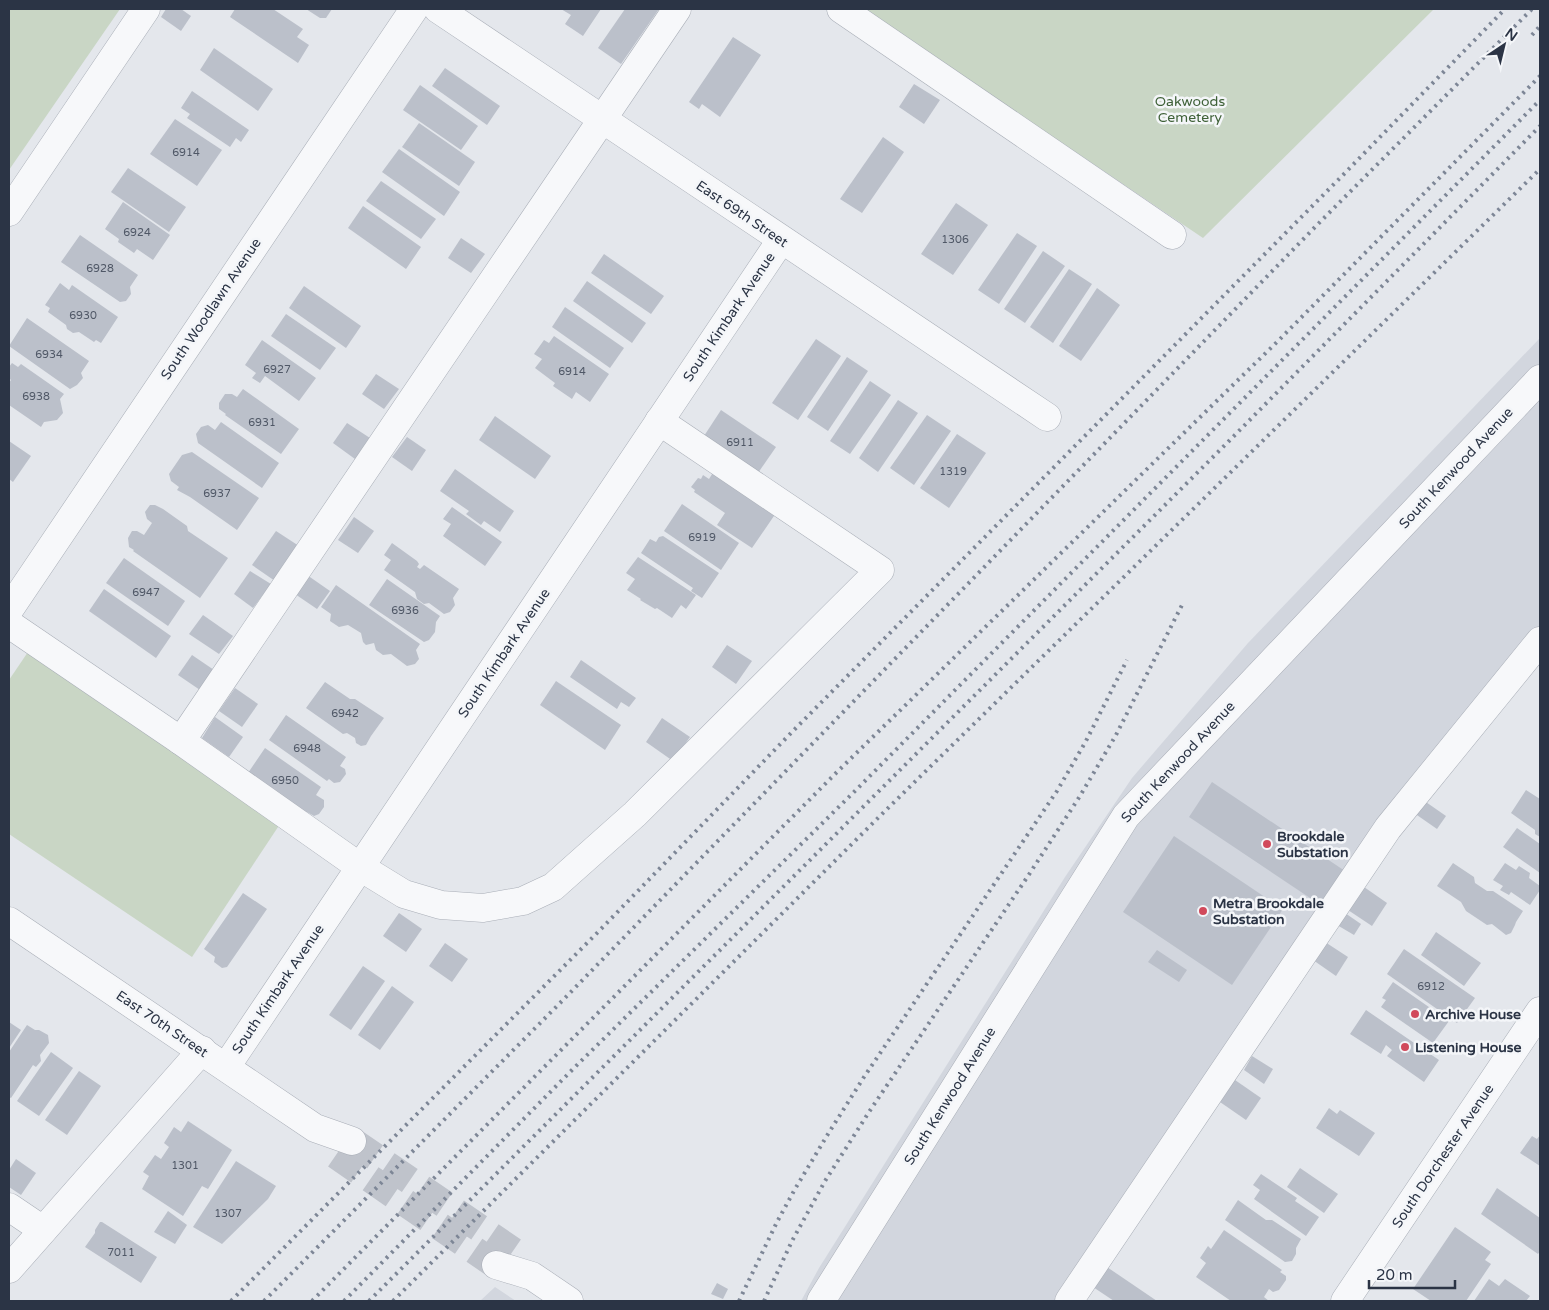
<svg xmlns="http://www.w3.org/2000/svg" width="1549" height="1310" viewBox="0 0 1549 1310" font-family="'Varela Round',sans-serif">
  <style>
    .built { fill: #d2d6de }
    .green { fill: #c9d6c5 }
    .building { fill: #bbc0ca }
    .lines { fill: none; stroke-linecap: round; stroke-linejoin: round }
    .minor-tunnel { stroke: #bfc3cb; stroke-width: 28; stroke-dasharray: 28 14; stroke-linecap: butt }
    .minor-casing { stroke: #a9aeb7; stroke-width: 29 }
    .minor { stroke: #f7f8fa; stroke-width: 28 }
    .rail { stroke: #7d8696; stroke-width: 4; stroke-dasharray: 2.5 5; stroke-linecap: butt }
    .poi-dot { fill: #d1495b; stroke: #f4f6f9; stroke-width: 2 }
    .labels { text-anchor: middle; dominant-baseline: central; stroke-width: 5; stroke-linejoin: round; paint-order: stroke }
    .number-label { font-size: 11px; fill: #4f5766 }
    .park-label { font-size: 14px; fill: #3f6138; stroke: #f4f6f9 }
    .street-label { font-size: 14px; fill: #2b3445; stroke: #f4f6f9 }
    .poi-label { font-size: 14px; font-weight: bold; fill: #2b3445; stroke: #f4f6f9; text-anchor: start }
  </style>
  <rect width="100%" height="100%" fill="#e4e7ec"/>
  <g class="built">
    <polygon points="1540,338 1540,632 1066,1301 801,1301 819,1268 1065,877 1132,778 1248,643"/>
    <polygon points="495,1287 516,1301 480,1301"/>
  </g>
  <g class="green">
    <polygon points="9,9 120,9 9,170"/>
    <polygon points="863,9 1434,9 1203,238"/>
    <polygon points="30,649 282,821 192,957 9,834 9,680"/>
  </g>
  <g class="building">
    <polygon points="166,9 181,9 191,16 181,31 161,17"/>
    <polygon points="235,9 273,9 303,29 297,37 309,45 298,63 230,17"/>
    <polygon points="306,9 332,9 326,18 320,18"/>
    <polygon points="561,9 601,9 583,36 565,24 571,15"/>
    <polygon points="625,9 659,9 621,64 598,48"/>
    <polygon points="733,37 761,55 720,117 702,104 699,109 689,102"/>
    <polygon points="214,48 273,89 258,111 200,70"/>
    <polygon points="445,68 500,106 487,125 432,86"/>
    <polygon points="914,84 940,100 924,124 899,107"/>
    <polygon points="420,85 478,126 461,150 403,110"/>
    <polygon points="192,91 249,130 241,142 236,138 230,147 187,118 190,114 181,108"/>
    <polygon points="175,119 222,150 197,186 150,154"/>
    <polygon points="419,123 475,162 459,186 402,147"/>
    <polygon points="883,137 904,152 862,213 840,199"/>
    <polygon points="399,149 460,192 444,216 382,172"/>
    <polygon points="128,168 186,207 169,232 111,192"/>
    <polygon points="381,181 436,219 421,239 366,201"/>
    <polygon points="123,202 170,235 153,260 137,249 134,253 118,242 119,239 105,229"/>
    <polygon points="956,203 988,225 953,275 921,254"/>
    <polygon points="363,206 421,247 406,269 348,228"/>
    <polygon points="1017,233 1037,246 999,304 978,290"/>
    <polygon points="80,235 138,275 130,287 131,294 126,301 120,302 61,262"/>
    <polygon points="461,238 485,254 471,273 448,258"/>
    <polygon points="1043,251 1065,266 1025,323 1004,309"/>
    <polygon points="604,254 664,296 651,314 591,273"/>
    <polygon points="1069,269 1092,284 1053,343 1030,327"/>
    <polygon points="587,281 646,323 632,343 573,301"/>
    <polygon points="60,283 69,290 72,285 118,317 101,343 96,340 94,342 79,332 73,333 67,329 66,325 48,312 50,308 45,305"/>
    <polygon points="304,286 361,326 346,348 289,308"/>
    <polygon points="1097,288 1120,305 1081,361 1059,346"/>
    <polygon points="565,307 624,348 610,368 552,327"/>
    <polygon points="286,314 336,348 320,370 271,336"/>
    <polygon points="27,318 89,361 81,373 83,378 77,385 70,389 9,346"/>
    <polygon points="554,336 609,374 590,402 576,392 572,399 553,386 555,383 535,368 542,359 534,354 544,340 549,343"/>
    <polygon points="816,339 841,356 798,420 772,403"/>
    <polygon points="262,340 316,378 299,401 265,376 260,383 252,378 256,373 245,365"/>
    <polygon points="847,357 868,371 828,431 807,417"/>
    <polygon points="12,363 18,367 21,364 64,394 60,399 63,413 57,420 44,422 41,427 9,405 9,383 11,380 9,378 9,367"/>
    <polygon points="376,374 399,389 384,409 362,394"/>
    <polygon points="870,381 891,395 850,454 830,441"/>
    <polygon points="243,389 299,429 281,454 225,415 226,414 219,409 219,403 225,394 232,394 237,397"/>
    <polygon points="898,400 918,413 878,472 859,458"/>
    <polygon points="721,410 776,447 758,473 704,436"/>
    <polygon points="927,415 951,431 914,485 890,468"/>
    <polygon points="495,416 551,456 535,479 479,440"/>
    <polygon points="221,422 279,463 262,488 198,443 196,434 201,427 208,425 215,430"/>
    <polygon points="347,423 370,438 355,459 333,443"/>
    <polygon points="957,434 986,453 949,508 920,488"/>
    <polygon points="407,437 426,450 412,471 392,457"/>
    <polygon points="9,441 31,456 13,482 9,479"/>
    <polygon points="192,452 259,498 237,530 190,497 177,490 179,487 171,481 169,474 182,455"/>
    <polygon points="455,469 514,511 500,532 484,521 481,525 466,514 469,511 440,491"/>
    <polygon points="714,471 776,513 752,548 717,525 725,513 694,492 695,490 691,487 698,478 701,479 703,475 709,479"/>
    <polygon points="682,504 739,543 721,570 664,531"/>
    <polygon points="150,505 155,505 163,509 187,526 188,531 228,558 200,598 133,551 134,550 129,547 128,538 132,531 137,531 144,535 152,523 147,519 145,512"/>
    <polygon points="452,507 502,542 485,566 443,536 451,524 443,519"/>
    <polygon points="354,517 374,531 358,553 338,540"/>
    <polygon points="276,531 299,546 275,581 252,565"/>
    <polygon points="663,536 719,573 702,598 691,591 693,588 641,553 650,539 656,542 659,537"/>
    <polygon points="392,543 417,561 419,564 417,567 420,569 424,565 459,589 453,598 455,605 450,612 444,614 429,603 424,604 417,599 415,592 384,570 391,560 384,555"/>
    <polygon points="638,557 696,595 686,609 681,605 672,618 657,608 655,609 640,600 641,599 627,590 635,579 626,573"/>
    <polygon points="124,558 185,601 168,626 106,583"/>
    <polygon points="250,571 271,584 253,608 234,594"/>
    <polygon points="307,575 330,591 317,609 295,594"/>
    <polygon points="387,579 440,616 436,622 435,632 429,640 424,642 369,605"/>
    <polygon points="336,585 420,644 416,650 419,659 415,664 407,666 391,654 383,655 376,650 374,643 366,645 363,642 361,633 348,625 339,627 330,621 331,614 321,607"/>
    <polygon points="104,589 171,636 156,658 89,611"/>
    <polygon points="203,615 233,636 219,654 189,634"/>
    <polygon points="727,645 752,661 736,684 712,667"/>
    <polygon points="192,655 214,670 200,690 178,675"/>
    <polygon points="581,660 636,698 629,707 621,702 617,709 570,677"/>
    <polygon points="556,681 621,725 605,750 540,705"/>
    <polygon points="325,682 350,699 355,699 384,718 371,736 366,745 361,746 356,743 355,738 347,733 343,734 306,708"/>
    <polygon points="235,688 258,704 242,727 219,711"/>
    <polygon points="286,715 346,757 340,766 345,769 346,774 340,782 334,783 329,779 327,781 269,740"/>
    <polygon points="215,717 243,737 229,757 202,738"/>
    <polygon points="662,718 690,737 673,761 646,742"/>
    <polygon points="265,748 321,787 316,795 324,800 324,807 319,814 314,816 307,812 306,814 248,773"/>
    <polygon points="1212,782 1345,871 1322,906 1189,817"/>
    <polygon points="1526,790 1540,799 1540,837 1535,834 1535,830 1511,813"/>
    <polygon points="1423,800 1446,816 1437,829 1414,813"/>
    <polygon points="1517,828 1540,844 1540,873 1503,847"/>
    <polygon points="1174,836 1283,909 1232,985 1123,912"/>
    <polygon points="1453,863 1474,877 1475,883 1487,891 1493,891 1523,911 1516,922 1515,925 1511,933 1506,935 1492,924 1487,925 1466,911 1461,902 1437,886"/>
    <polygon points="1505,863 1516,870 1519,866 1530,873 1529,878 1540,886 1540,890 1530,905 1511,892 1509,895 1500,890 1503,886 1493,880"/>
    <polygon points="1364,887 1387,903 1372,926 1348,910"/>
    <polygon points="243,893 267,909 227,967 222,968 214,962 215,957 204,949"/>
    <polygon points="399,913 422,929 406,952 383,936"/>
    <polygon points="1345,913 1361,924 1354,935 1337,925"/>
    <polygon points="1436,932 1481,963 1464,986 1421,955"/>
    <polygon points="1325,942 1348,957 1336,976 1313,960"/>
    <polygon points="445,943 468,959 452,982 429,966"/>
    <polygon points="1404,949 1475,998 1457,1023 1387,974"/>
    <polygon points="1157,950 1187,970 1179,982 1148,962"/>
    <polygon points="363,966 385,981 351,1030 329,1015"/>
    <polygon points="1393,982 1449,1021 1433,1043 1381,1007 1386,1000 1382,998"/>
    <polygon points="392,986 414,1002 380,1050 358,1035"/>
    <polygon points="1366,1010 1439,1060 1424,1082 1387,1056 1392,1050 1386,1045 1381,1054 1350,1034"/>
    <polygon points="9,1022 21,1030 9,1048"/>
    <polygon points="27,1025 35,1030 39,1030 48,1035 49,1043 40,1055 41,1061 36,1067 33,1065 11,1098 9,1097 9,1052"/>
    <polygon points="51,1052 73,1068 39,1116 17,1101"/>
    <polygon points="1252,1056 1273,1069 1264,1084 1244,1070"/>
    <polygon points="79,1071 101,1086 67,1135 45,1120"/>
    <polygon points="1235,1080 1261,1098 1246,1120 1220,1102"/>
    <polygon points="1329,1108 1337,1114 1340,1110 1375,1133 1359,1156 1316,1128"/>
    <polygon points="188,1121 232,1150 208,1189 202,1186 183,1216 142,1189 149,1176 143,1172 155,1155 161,1159 169,1147 164,1143 174,1127 181,1132"/>
    <polygon points="1540,1135 1540,1166 1520,1153 1532,1136 1537,1139"/>
    <polygon points="16,1159 36,1173 21,1195 9,1187 9,1170"/>
    <polygon points="236,1161 276,1186 268,1199 222,1244 193,1227"/>
    <polygon points="1300,1168 1338,1194 1324,1213 1287,1187"/>
    <polygon points="1261,1174 1297,1198 1295,1201 1319,1217 1306,1236 1254,1199 1260,1190 1253,1185"/>
    <polygon points="1497,1188 1540,1218 1540,1251 1538,1254 1481,1214"/>
    <polygon points="1238,1200 1266,1220 1272,1220 1301,1239 1296,1248 1296,1254 1292,1261 1285,1262 1225,1220"/>
    <polygon points="168,1211 187,1225 175,1244 154,1232"/>
    <polygon points="100,1222 102,1222 157,1257 141,1283 85,1247 95,1233 95,1230"/>
    <polygon points="1455,1227 1491,1252 1485,1260 1491,1264 1466,1301 1431,1301 1413,1289"/>
    <polygon points="1224,1230 1282,1270 1280,1272 1286,1276 1286,1280 1279,1290 1273,1292 1269,1289 1264,1297 1269,1301 1231,1301 1196,1277 1206,1263 1200,1258 1208,1246 1211,1249"/>
    <polygon points="1104,1265 1157,1301 1114,1301 1090,1285"/>
    <polygon points="1489,1279 1499,1286 1505,1279 1530,1296 1526,1301 1474,1301"/>
    <polygon points="717,1283 728,1289 723,1299 711,1294"/>
  </g>
  <g class="lines">
    <g class="minor-tunnel">
      <polyline points="352,1141 513,1251"/>
      <polyline points="336,1155 496,1265"/>
    </g>
    <g class="minor-casing">
      <g id="minor">
        <polyline points="438,9 1047,417"/>
        <polyline points="841,9 1172,235"/>
        <polyline points="9,212 146,9"/>
        <polyline points="9,610 414,9"/>
        <polyline points="9,624 181,741 360,867 404,894 441,905 483,908 523,901 553,887 635,814 880,570 659,421"/>
        <polyline points="181,741 677,9"/>
        <polyline points="9,921 315,1128 352,1141"/>
        <polyline points="226,1067 781,240"/>
        <polyline points="9,1207 43,1230"/>
        <polyline points="496,1265 532,1276 569,1301"/>
        <polyline points="9,1269 202,1050"/>
        <polyline points="821,1301 1126,816 1540,379"/>
        <polyline points="1069,1301 1388,828 1540,641"/>
        <polyline points="1345,1301 1540,1011"/>
      </g>
    </g>
    <use href="#minor" class="minor"/>
    <g class="rail">
      <polyline points="1532,35 1540,26"/>
      <polyline points="231,1301 601,929 792,732 1342,176 1505,9"/>
      <polyline points="264,1301 564,999 1318,224 1532,9"/>
      <polyline points="312,1301 836,773 1279,340 1540,76"/>
      <polyline points="344,1301 572,1070 855,791 1540,100"/>
      <polyline points="369,1301 1229,441 1540,126"/>
      <polyline points="393,1301 885,811 1540,169"/>
      <polyline points="739,1301 777,1222 795,1189 828,1134 864,1077 1057,791 1086,741 1127,660"/>
      <polyline points="764,1301 792,1241 825,1181 869,1112 1028,876 1080,796 1116,735 1183,603"/>
    </g>
  </g>
  <g class="poi-dot">
    <circle cx="1267" cy="844" r="5"/>
    <circle cx="1203" cy="911" r="5"/>
    <circle cx="1415" cy="1014" r="5"/>
    <circle cx="1405" cy="1047" r="5"/>
  </g>
  <g class="labels">
    <g class="number-label">
      <text x="186" y="152">6914</text>
      <text x="137" y="232">6924</text>
      <text x="955" y="239">1306</text>
      <text x="100" y="268">6928</text>
      <text x="83" y="315">6930</text>
      <text x="49" y="354">6934</text>
      <text x="277" y="369">6927</text>
      <text x="572" y="371">6914</text>
      <text x="36" y="396">6938</text>
      <text x="262" y="422">6931</text>
      <text x="740" y="442">6911</text>
      <text x="953" y="471">1319</text>
      <text x="217" y="493">6937</text>
      <text x="702" y="537">6919</text>
      <text x="146" y="592">6947</text>
      <text x="405" y="610">6936</text>
      <text x="345" y="713">6942</text>
      <text x="307" y="748">6948</text>
      <text x="285" y="780">6950</text>
      <text x="1431" y="986">6912</text>
      <text x="185" y="1165">1301</text>
      <text x="228" y="1213">1307</text>
      <text x="121" y="1252">7011</text>
    </g>
    <g class="park-label">
      <text x="1190" y="101">Oakwoods<tspan x="1190" dy="16">Cemetery</tspan></text>
    </g>
    <g class="street-label">
      <text transform="translate(742 214) rotate(34)">East 69th Street</text>
      <text transform="translate(211 309) rotate(-56)">South Woodlawn Avenue</text>
      <text transform="translate(729 317) rotate(-56)">South Kimbark Avenue</text>
      <text transform="translate(1456 468) rotate(-47)">South Kenwood Avenue</text>
      <text transform="translate(504 653) rotate(-56)">South Kimbark Avenue</text>
      <text transform="translate(1178 762) rotate(-47)">South Kenwood Avenue</text>
      <text transform="translate(278 989) rotate(-56)">South Kimbark Avenue</text>
      <text transform="translate(162 1024) rotate(34)">East 70th Street</text>
      <text transform="translate(950 1096) rotate(-58)">South Kenwood Avenue</text>
      <text transform="translate(1443 1156) rotate(-56)">South Dorchester Avenue</text>
    </g>
    <g class="poi-label">
      <text x="1277" y="836">Brookdale<tspan x="1277" dy="16">Substation</tspan></text>
      <text x="1213" y="903">Metra Brookdale<tspan x="1213" dy="16">Substation</tspan></text>
      <text x="1425" y="1014">Archive House</text>
      <text x="1415" y="1047">Listening House</text>
    </g>
  </g>
  <rect width="1549" height="1310" fill="none" stroke="#2b3445" stroke-width="20"/>
  <g transform="translate(1504 45) rotate(35)" stroke="#f4f6f9" stroke-width="4" paint-order="stroke">
  <path d="M0-4L9 19L0 12L-9 19Z" fill="#2b3445"/>
  <text y="-8" font-size="14" font-weight="bold" text-anchor="middle" fill="#2b3445">N</text>
  </g>
  <path d="M1369 1280v8h86v-8" fill="none" stroke="#2b3445" stroke-width="2.5"/>
  <text x="1376" y="1280" font-size="15" fill="#2b3445" stroke="#f4f6f9" stroke-width="4" paint-order="stroke">20 m</text>
</svg>
